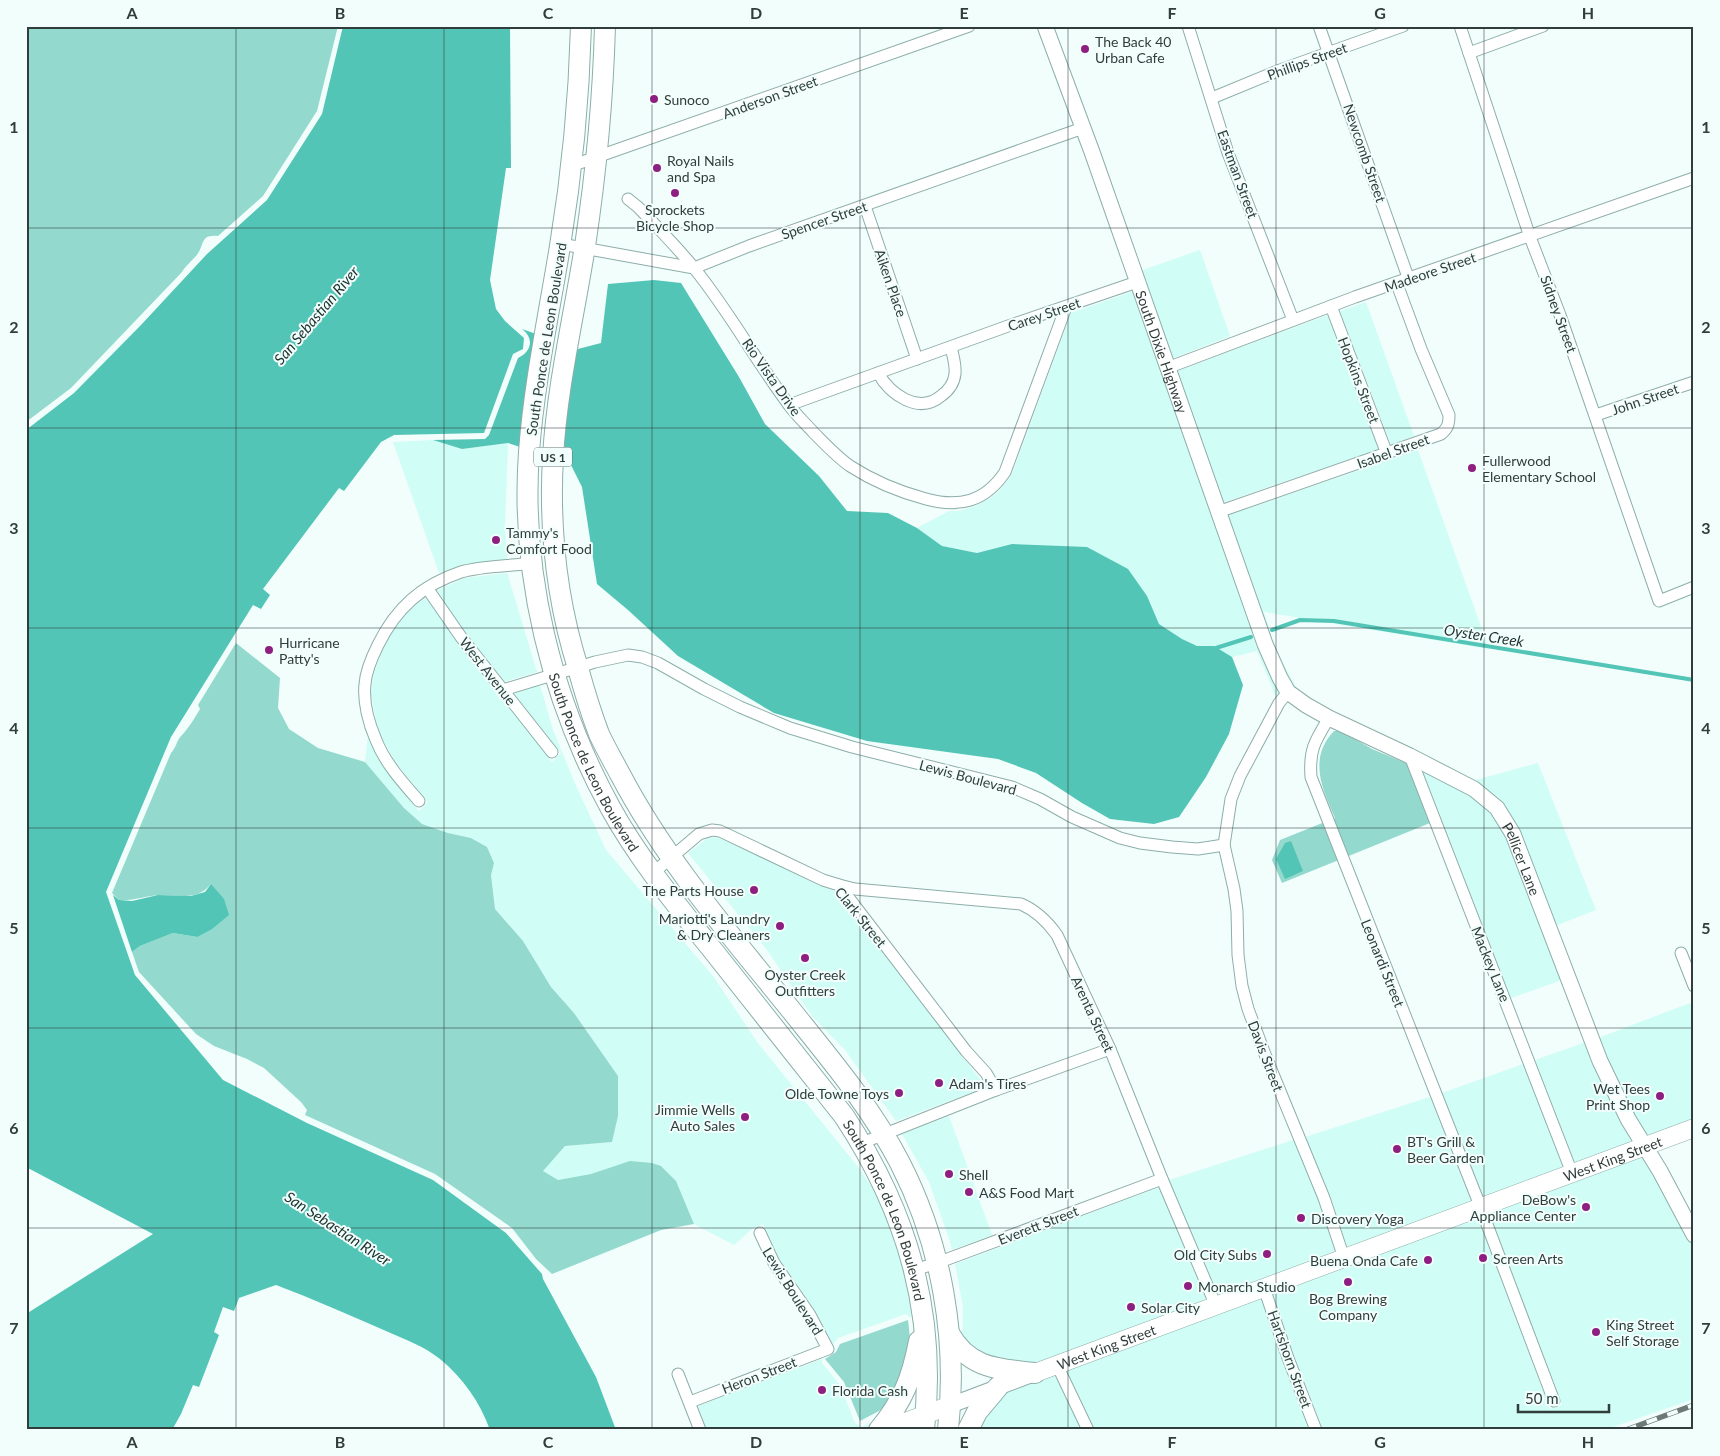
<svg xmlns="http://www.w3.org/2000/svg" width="1720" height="1456" viewBox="0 0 1720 1456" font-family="Lato,sans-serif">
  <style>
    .built { fill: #d0fdf6 }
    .green { fill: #93d9ce }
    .water { fill: #53c5b6 }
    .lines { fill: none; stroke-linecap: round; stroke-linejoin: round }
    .stream { stroke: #53c5b6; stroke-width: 4 }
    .street-casing { stroke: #8daea9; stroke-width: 13 }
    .secondary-casing { stroke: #8daea9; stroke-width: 17 }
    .primary-casing { stroke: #8daea9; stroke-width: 19 }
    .highway-casing { stroke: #8daea9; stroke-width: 22 }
    .street { stroke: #fff; stroke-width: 11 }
    .secondary { stroke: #fff; stroke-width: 15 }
    .primary { stroke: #fff; stroke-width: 18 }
    .highway { stroke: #fff; stroke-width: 20 }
    .rail-casing { stroke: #6c7977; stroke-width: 5.5 }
    .rail { stroke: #f1fefc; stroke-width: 4; stroke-dasharray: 11; stroke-linecap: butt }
    .grid { fill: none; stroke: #303d3b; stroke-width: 1; stroke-opacity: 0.55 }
    .poi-dot { fill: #8e1f81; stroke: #f1fefc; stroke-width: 2 }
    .labels { text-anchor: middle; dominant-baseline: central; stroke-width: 4; stroke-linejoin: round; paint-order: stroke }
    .shield { fill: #f1fefc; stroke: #6a7775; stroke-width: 1 }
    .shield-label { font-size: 12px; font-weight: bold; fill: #303d3b }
    .poi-label { font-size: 14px; fill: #303d3b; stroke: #f1fefc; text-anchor: start }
    .street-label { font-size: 14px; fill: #303d3b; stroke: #f1fefc }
    .water-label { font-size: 15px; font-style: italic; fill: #1c302d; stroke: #f1fefc }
    .neatline { fill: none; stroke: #303d3b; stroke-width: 2 }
    .grid-label { font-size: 16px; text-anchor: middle; font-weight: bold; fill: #303d3b }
  </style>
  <rect width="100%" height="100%" fill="#f1fefc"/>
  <g class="built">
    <polygon points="1200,250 1230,336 1171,359 1140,271"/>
    <polygon points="1134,291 1280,691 1276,697 1257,651 1232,657 1214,646 1197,646 1182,639 1159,624 1147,596 1012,544 977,553 942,546 917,528 949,511 959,511 976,506 992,497 999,491 1010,477 1014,468 1071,313"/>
    <polygon points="1366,302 1414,436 1391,445 1340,311"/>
    <polygon points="1328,315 1379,449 1222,503 1175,372"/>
    <polygon points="433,440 462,449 508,443 505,526 507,559 461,565 439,573 393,442"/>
    <polygon points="1418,450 1489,649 1264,612 1275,648 1298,691 1293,687 1285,674 1271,642 1226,516"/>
    <polygon points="508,573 509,579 537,672 504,682 466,633 436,591 464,578"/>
    <polygon points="426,598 457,641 497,694 499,699 501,698 552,762 561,753 514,694 540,685 553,730 576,786 606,850 713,976 757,1042 858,1167 884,1205 910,1278 911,1318 906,1314 838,1338 833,1344 815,1311 779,1259 763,1224 752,1229 734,1245 694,1224 676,1181 591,1174 558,1180 542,1171 565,1146 612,1142 618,1116 618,1076 574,1013 551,987 523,941 495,909 491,875 494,863 487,847 471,838 448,833 422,824 404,808 365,762 368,735 386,770 400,789 419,811 428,802 395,762 382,738 376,722 371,694 374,671 389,636 410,608"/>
    <polygon points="1538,763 1596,910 1555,926 1519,831 1511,816 1501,803 1472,781"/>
    <polygon points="1422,769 1471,795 1493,813 1508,836 1562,980 1511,998"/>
    <polygon points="709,837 719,838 836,892 986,1087 896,1121 845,1050 812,1016 767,950 688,853"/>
    <polygon points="1690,1003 1694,1012 1694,1120 1647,1138 1633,1115 1598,1038"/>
    <polygon points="1586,1042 1609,1098 1635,1143 1575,1164 1535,1060"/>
    <polygon points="1523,1064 1564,1169 1484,1198 1442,1093"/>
    <polygon points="1430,1097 1472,1203 1348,1249 1330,1195 1305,1137"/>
    <polygon points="949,1116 992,1235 952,1250 950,1241 929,1182 902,1134"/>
    <polygon points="1293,1140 1319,1200 1336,1254 1219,1297 1169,1180"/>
    <polygon points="1643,1155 1694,1247 1694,1399 1604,1430 1323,1430 1290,1345 1272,1293 1477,1216 1550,1409 1562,1405 1489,1212"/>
    <polygon points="1159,1187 1207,1302 1034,1366 993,1361 962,1342 963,1307 955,1264"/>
    <polygon points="1261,1297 1278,1350 1310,1430 1095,1430 1066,1369"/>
    <polygon points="822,1359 822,1363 840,1385 855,1423 862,1427 874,1422 873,1427 866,1429 862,1428 862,1430 707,1430 698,1406"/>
    <polygon points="1054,1373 1081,1430 976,1430 1001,1394"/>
  </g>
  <g class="green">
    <path d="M26,26H338L317,111L263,196L218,236C199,234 205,246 196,256C191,262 186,265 182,272L71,388L26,422Z"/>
    <path d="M236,643L280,678L278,708L289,729L318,748L365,762L404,808L422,824L448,833L471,838L487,847L494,863L491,875L495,909L523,941L551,987L574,1013L618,1076V1116L612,1142L565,1146L543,1171L558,1180L591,1174L630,1161L652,1163L661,1166L676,1181L694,1224L661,1230L552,1274L536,1259L512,1228L435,1174L305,1115L307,1110L301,1102L264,1068L247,1059L214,1046L196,1034L139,972L132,952L140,946L173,933L197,937L211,884C196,902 180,894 159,895C145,896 133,901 119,900L112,893L171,753C176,748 177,740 181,736C189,728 194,719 200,709L198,705Z"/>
    <path d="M1334,731H1341L1372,749L1408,764L1430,823L1282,883L1272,860L1280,840L1335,818C1322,789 1308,758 1334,731Z"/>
    <polygon points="908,1320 910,1338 909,1354 889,1402 879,1411 860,1421 844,1382 825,1359 836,1352 840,1344"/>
  </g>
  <g class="water">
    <path d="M343,26H510L511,168H506L490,280L496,309L505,321L524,338L523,349L513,354L484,433L394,435L381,442L344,491L339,488L263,589L270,595L261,609L253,605L171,737L106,892L135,975L223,1080L307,1123L433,1180L506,1233L542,1274L543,1279L596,1377L616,1430H490C480,1402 463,1378 440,1359C424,1346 404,1339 386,1331C349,1315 313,1299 276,1285L239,1298L234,1311L223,1307L214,1332L219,1335L199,1387L193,1385L181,1414L172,1430H26V1314L153,1234L26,1167V430L74,393L141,325L207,254L267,200L322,114Z"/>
    <polygon points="654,280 681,283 739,377 765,424 819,476 847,511 888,513 917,528 942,546 977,553 1012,544 1087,547 1128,569 1147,596 1159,624 1182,639 1197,646 1214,646 1232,657 1243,685 1229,734 1206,777 1179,817 1154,824 1110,819 1082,803 1036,773 998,759 867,741 774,713 678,656 628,610 597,584 582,487 570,463 559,460 574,348 578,349 601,343 608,284"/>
    <path d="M522,329L539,335L523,448L508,443L462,449L433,440L485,439L489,435L518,358C531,352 535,339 522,329Z"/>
    <polygon points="1291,841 1303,871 1285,879 1276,859 1285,843"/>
    <polygon points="211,884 224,899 229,915 212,929 197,937 173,933 140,946 132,952 113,895 119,900 132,901 158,895 191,896 205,892"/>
  </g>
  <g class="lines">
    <g class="stream">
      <polyline points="1272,630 1300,620 1334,621 1694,680"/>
      <polyline points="1216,648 1251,637"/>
    </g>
    <g class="street-casing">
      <g id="street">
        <polyline points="1188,26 1228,153 1293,320"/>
        <polyline points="1319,26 1409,280"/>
        <polyline points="1460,26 1530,237 1560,315 1659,601 1694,587"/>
        <polyline points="1469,53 1543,26"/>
        <polyline points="1212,98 1280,70 1403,26"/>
        <polyline points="571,166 969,26"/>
        <path d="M628,199L638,207C657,227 677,247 694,268C729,311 756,361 789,405C796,415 806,424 814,433C825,444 837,457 850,466C873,481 900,492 926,499C959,508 985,502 1005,472L1066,307"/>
        <polyline points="865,206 917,359"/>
        <polyline points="561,244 694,268 749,246 1083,128"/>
        <polyline points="1331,306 1387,454"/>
        <polyline points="1167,368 1355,297 1694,178"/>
        <path d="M878,373C890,394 918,415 941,396C948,391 954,383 955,374C956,365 953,356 951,347"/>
        <polyline points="789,405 1008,326 1137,282"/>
        <polyline points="1596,415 1694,382"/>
        <path d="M1218,512L1441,434C1448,428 1449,424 1449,415L1421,349L1397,284"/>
        <polyline points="427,588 461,637 552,752"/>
        <polyline points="503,690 595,662 628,655 642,657 658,663 704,689 740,707 790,728 852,747 1012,787 1040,799 1072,817 1120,838 1140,843 1172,847 1198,849 1224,845"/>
        <polyline points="1288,692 1279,703 1240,776 1231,799 1224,845 1234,889 1237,911 1238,955 1242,986 1248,1009 1266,1057 1324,1198 1344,1258"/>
        <path d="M1329,718C1315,741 1309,749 1311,777L1477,1198L1554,1401"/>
        <polyline points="1410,756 1572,1173"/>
        <path d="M419,801C403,783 385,763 376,740C369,724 363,702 365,684C366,670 372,657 378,645C396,608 422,585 461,572C480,566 511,566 532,563"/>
        <polyline points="653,873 699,834 712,830 720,831 823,880 839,885 966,1051 986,1073 996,1090"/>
        <path d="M839,885L855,889L1021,904C1037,911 1047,921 1057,935L1110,1049L1162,1179L1216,1306"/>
        <polyline points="1681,953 1694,986"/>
        <polyline points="862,1143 996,1090 1110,1049"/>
        <polyline points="914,1270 937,1263 1162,1179"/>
        <polyline points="1264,1288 1288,1358 1316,1430"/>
        <polyline points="1057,1365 1088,1430"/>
        <polyline points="678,1374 700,1430"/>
        <polyline points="690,1402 828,1349 810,1315 774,1263 760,1233"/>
      </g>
    </g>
    <g class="secondary-casing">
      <g id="secondary">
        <path id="s1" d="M1045,26L1092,152L1265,644L1280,678L1288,692L1306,705L1329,718L1410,756L1474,789L1497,808L1513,834L1600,1061L1628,1119L1660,1171L1694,1235"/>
        <polyline points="951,1405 1033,1374"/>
      </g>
    </g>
    <g class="primary-casing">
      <g id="primary">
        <path id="s2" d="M1035,1373L1694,1128"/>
        <polyline points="884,1430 951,1405"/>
      </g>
    </g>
    <g class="highway-casing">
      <g id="highway">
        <path id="s3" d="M581,26C579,100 572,173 560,246C549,314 534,383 529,452C520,574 552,701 610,807C638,858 675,903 711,948C755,1004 799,1060 844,1116C908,1213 937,1314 924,1430"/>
        <path d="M605,26C603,100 596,173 585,246C574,316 557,386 553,457C549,527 557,601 578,668C584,690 591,713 599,734C605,747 613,761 620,774C667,864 736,941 799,1020C836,1066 873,1111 900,1163C942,1245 958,1339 948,1430"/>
        <path d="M949,1333C969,1369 998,1369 1035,1373"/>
        <path d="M879,1430C903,1401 912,1378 919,1341"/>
        <polyline points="968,1430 977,1412 998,1387"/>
      </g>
    </g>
    <use href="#street" class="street"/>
    <use href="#secondary" class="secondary"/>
    <use href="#primary" class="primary"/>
    <use href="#highway" class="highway"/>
    <g class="rail-casing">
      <polyline id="rail" points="1626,1430 1694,1405"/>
    </g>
    <use href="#rail" class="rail"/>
  </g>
  <path class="grid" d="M236,26V1430M444,26V1430M652,26V1430M860,26V1430M1068,26V1430M1276,26V1430M1484,26V1430M26,228H1694M26,428H1694M26,628H1694M26,828H1694M26,1028H1694M26,1228H1694"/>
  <g class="poi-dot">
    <circle cx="1085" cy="49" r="5"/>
    <circle cx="654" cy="99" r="5"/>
    <circle cx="657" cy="168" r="5"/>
    <circle cx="675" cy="193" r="5"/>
    <circle cx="1472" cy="468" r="5"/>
    <circle cx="496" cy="540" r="5"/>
    <circle cx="269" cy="650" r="5"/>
    <circle cx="754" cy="890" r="5"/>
    <circle cx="780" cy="926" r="5"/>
    <circle cx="805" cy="958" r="5"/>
    <circle cx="939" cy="1083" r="5"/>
    <circle cx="899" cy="1093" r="5"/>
    <circle cx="1660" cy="1096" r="5"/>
    <circle cx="745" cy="1117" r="5"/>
    <circle cx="1397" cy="1149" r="5"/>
    <circle cx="949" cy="1174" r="5"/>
    <circle cx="969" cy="1192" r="5"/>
    <circle cx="1586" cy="1207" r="5"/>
    <circle cx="1301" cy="1218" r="5"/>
    <circle cx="1267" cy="1254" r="5"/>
    <circle cx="1483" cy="1258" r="5"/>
    <circle cx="1428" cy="1260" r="5"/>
    <circle cx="1348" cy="1282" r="5"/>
    <circle cx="1188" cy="1286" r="5"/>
    <circle cx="1131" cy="1307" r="5"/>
    <circle cx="1596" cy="1332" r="5"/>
    <circle cx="822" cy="1390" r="5"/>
  </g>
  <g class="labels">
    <rect class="shield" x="534" y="447.5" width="38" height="19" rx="4"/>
    <g class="shield-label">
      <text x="553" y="457">US 1</text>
    </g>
    <g class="poi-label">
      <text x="1095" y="41">The Back 40<tspan x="1095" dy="16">Urban Cafe</tspan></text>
      <text x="664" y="99">Sunoco</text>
      <text x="667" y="160">Royal Nails<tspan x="667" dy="16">and Spa</tspan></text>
      <text x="675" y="209" text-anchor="middle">Sprockets<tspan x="675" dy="16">Bicycle Shop</tspan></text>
      <text x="1482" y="460">Fullerwood<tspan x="1482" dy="16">Elementary School</tspan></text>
      <text x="506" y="532">Tammy's<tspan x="506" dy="16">Comfort Food</tspan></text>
      <text x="279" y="642">Hurricane<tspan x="279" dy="16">Patty's</tspan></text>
      <text x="744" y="890" text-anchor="end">The Parts House</text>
      <text x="770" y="918" text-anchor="end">Mariotti's Laundry<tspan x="770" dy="16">&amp; Dry Cleaners</tspan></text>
      <text x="805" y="974" text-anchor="middle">Oyster Creek<tspan x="805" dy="16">Outfitters</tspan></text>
      <text x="949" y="1083">Adam's Tires</text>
      <text x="1650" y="1088" text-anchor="end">Wet Tees<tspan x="1650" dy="16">Print Shop</tspan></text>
      <text x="889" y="1093" text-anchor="end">Olde Towne Toys</text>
      <text x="735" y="1109" text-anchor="end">Jimmie Wells<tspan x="735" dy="16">Auto Sales</tspan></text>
      <text x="1407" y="1141">BT's Grill &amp;<tspan x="1407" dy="16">Beer Garden</tspan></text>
      <text x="959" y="1174">Shell</text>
      <text x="979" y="1192">A&amp;S Food Mart</text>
      <text x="1576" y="1199" text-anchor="end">DeBow's<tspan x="1576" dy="16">Appliance Center</tspan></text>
      <text x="1311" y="1218">Discovery Yoga</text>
      <text x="1257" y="1254" text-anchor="end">Old City Subs</text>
      <text x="1493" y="1258">Screen Arts</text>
      <text x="1418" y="1260" text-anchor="end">Buena Onda Cafe</text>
      <text x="1198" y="1286">Monarch Studio</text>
      <text x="1348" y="1298" text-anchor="middle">Bog Brewing<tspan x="1348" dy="16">Company</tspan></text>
      <text x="1141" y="1307">Solar City</text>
      <text x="1606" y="1324">King Street<tspan x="1606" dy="16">Self Storage</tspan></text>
      <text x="832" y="1390">Florida Cash</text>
    </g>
    <g class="street-label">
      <text transform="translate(1307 61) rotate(-20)">Phillips Street</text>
      <text transform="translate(770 97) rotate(-20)">Anderson Street</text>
      <text transform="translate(1365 153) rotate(71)">Newcomb Street</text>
      <text transform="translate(1238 174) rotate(70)">Eastman Street</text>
      <text transform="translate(824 220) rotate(-19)">Spencer Street</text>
      <text transform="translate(1430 272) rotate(-19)">Madeore Street</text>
      <text transform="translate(891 283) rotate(71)">Aiken Place</text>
      <text transform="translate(1044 314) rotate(-19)">Carey Street</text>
      <text transform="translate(1559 314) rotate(70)">Sidney Street</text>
      <text transform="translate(546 339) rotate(-81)">South Ponce de Leon Boulevard</text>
      <text stroke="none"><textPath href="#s1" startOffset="346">South Dixie Highway</textPath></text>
      <text transform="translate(772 377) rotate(55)">Rio Vista Drive</text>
      <text transform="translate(1359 380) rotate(69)">Hopkins Street</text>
      <text transform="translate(1645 399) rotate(-19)">John Street</text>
      <text transform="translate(1393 451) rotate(-20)">Isabel Street</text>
      <text transform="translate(488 671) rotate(52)">West Avenue</text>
      <text stroke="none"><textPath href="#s3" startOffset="751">South Ponce de Leon Boulevard</textPath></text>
      <text transform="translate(968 777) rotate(15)">Lewis Boulevard</text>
      <text stroke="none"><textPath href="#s1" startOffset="1006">Pellicer Lane</textPath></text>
      <text transform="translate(861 917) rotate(51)">Clark Street</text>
      <text transform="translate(1383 963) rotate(68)">Leonardi Street</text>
      <text transform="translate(1491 964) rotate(68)">Mackey Lane</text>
      <text transform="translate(1093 1014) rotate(65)">Arenta Street</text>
      <text transform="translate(1266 1056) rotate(69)">Davis Street</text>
      <text stroke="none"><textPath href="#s2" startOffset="616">West King Street</textPath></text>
      <text stroke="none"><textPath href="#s3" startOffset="1290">South Ponce de Leon Boulevard</textPath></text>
      <text transform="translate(1038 1225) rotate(-21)">Everett Street</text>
      <text transform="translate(793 1291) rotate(58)">Lewis Boulevard</text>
      <text stroke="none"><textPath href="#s2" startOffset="76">West King Street</textPath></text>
      <text transform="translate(1290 1359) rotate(70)">Hartshorn Street</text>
      <text transform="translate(759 1375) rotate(-21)">Heron Street</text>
    </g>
    <g class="water-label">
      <text transform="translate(316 315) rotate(-50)">San Sebastian River</text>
      <text transform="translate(1484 635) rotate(9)">Oyster Creek</text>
      <text transform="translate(338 1228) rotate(33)">San Sebastian River</text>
    </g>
  </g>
  <rect width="1720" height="1456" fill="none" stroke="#f1fefc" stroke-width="55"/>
  <path d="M1518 1404v8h91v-8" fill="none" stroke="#303d3b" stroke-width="2.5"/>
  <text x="1525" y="1404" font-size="15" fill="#303d3b" stroke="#f1fefc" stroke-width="4" paint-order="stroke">50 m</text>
  <rect x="28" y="28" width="1664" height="1400" class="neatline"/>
  <g class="grid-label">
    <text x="132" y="19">A</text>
    <text x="340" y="19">B</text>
    <text x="548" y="19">C</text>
    <text x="756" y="19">D</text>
    <text x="964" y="19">E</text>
    <text x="1172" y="19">F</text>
    <text x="1380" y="19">G</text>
    <text x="1588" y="19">H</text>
    <text x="14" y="133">1</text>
    <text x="1706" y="133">1</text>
    <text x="14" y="333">2</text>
    <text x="1706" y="333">2</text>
    <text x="14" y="534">3</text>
    <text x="1706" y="534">3</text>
    <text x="14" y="734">4</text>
    <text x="1706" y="734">4</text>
    <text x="14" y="934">5</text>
    <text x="1706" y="934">5</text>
    <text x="14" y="1134">6</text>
    <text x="1706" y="1134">6</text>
    <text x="14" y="1334">7</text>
    <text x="1706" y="1334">7</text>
    <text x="132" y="1448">A</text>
    <text x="340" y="1448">B</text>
    <text x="548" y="1448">C</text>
    <text x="756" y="1448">D</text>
    <text x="964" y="1448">E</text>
    <text x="1172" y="1448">F</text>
    <text x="1380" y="1448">G</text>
    <text x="1588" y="1448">H</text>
  </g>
</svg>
